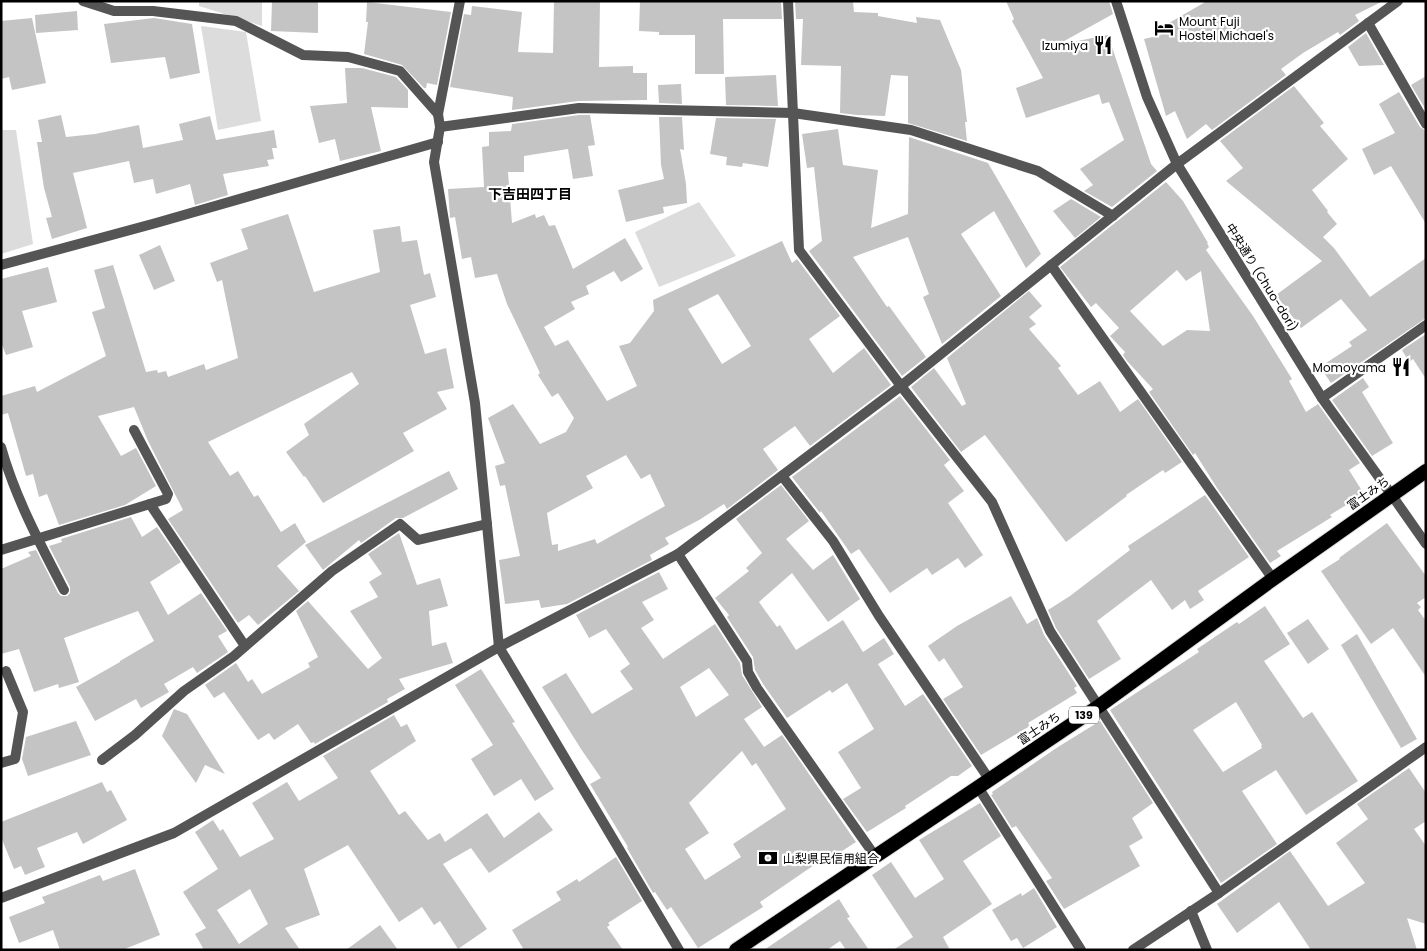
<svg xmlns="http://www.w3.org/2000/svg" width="1427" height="951" viewBox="0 0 1427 951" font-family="Poppins,'Noto Sans JP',sans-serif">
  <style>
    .green { fill: #dcdcdc }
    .building { fill: #c4c4c4; fill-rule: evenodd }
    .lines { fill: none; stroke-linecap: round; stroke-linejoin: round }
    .trunk-casing { stroke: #dbdbdb; stroke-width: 16 }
    .service { stroke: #555; stroke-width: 10 }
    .minor { stroke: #555; stroke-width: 10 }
    .tertiary { stroke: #555; stroke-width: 10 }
    .trunk { stroke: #000; stroke-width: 14 }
    .labels { text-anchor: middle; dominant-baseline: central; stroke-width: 4.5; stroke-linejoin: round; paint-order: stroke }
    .shield { fill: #fff; stroke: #4c4c4c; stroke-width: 1 }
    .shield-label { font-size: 11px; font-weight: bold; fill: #000 }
    .poi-label { font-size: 12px; fill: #000; stroke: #fff; text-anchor: start }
    .street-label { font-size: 12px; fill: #000; stroke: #fff }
    .neighbourhood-label { font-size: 14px; font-weight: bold; fill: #000; stroke: #fff }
  </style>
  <rect width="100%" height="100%" fill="#fff"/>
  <g class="green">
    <polygon points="199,1 262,1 262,26 199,6"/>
    <polygon points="201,26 246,32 261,121 218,130"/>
    <polygon points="1,130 16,130 33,244 1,254"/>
    <polygon points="699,202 736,256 659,287 635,232"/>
  </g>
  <g class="building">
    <polygon points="272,1 318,1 318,33 271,31"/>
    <polygon points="554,1 600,1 599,67 633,66 633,73 647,73 647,100 578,101 512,110 513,97 450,87 464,14 471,15 472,6 522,12 518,52 553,53"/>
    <polygon points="640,1 781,1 782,19 723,19 724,74 695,74 695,35 659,35 659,32 639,31"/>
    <polygon points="795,1 853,1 854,12 878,13 878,16 917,23 916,17 940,20 961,70 967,122 965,122 967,141 908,123 908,76 891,75 885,116 857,115 840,113 841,66 801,65 803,19 796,19"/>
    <polygon points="1006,1 1109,1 1113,14 1057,45 1108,35 1151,164 1157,171 1112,207 1084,191 1093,185 1080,169 1124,140 1109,102 1102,104 1099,94 1026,118 1016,88 1043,78 1012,21 1014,19"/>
    <polygon points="1207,1 1383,1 1355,15 1359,21 1340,35 1338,32 1303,53 1281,69 1286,75 1212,130 1206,124 1187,139 1175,111 1166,116 1144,39 1161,35 1156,26 1169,23"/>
    <polygon points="367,2 451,12 437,85 427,83 426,88 424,88 402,65 364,54 368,22 366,22"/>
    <polygon points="77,11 78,30 36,33 35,15"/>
    <polygon points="32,18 46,83 12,90 9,77 1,79 1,21"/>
    <polygon points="154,18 192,24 200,73 170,79 165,57 111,63 104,24"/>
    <polygon points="1366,33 1384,65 1359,66 1348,47"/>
    <polygon points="345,68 362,68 396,77 408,90 408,108 371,107 381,151 340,161 335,139 319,143 310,106 347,103"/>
    <polygon points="776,75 778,106 726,105 725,77"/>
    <polygon points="1426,76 1426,110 1411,85"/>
    <polygon points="681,84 682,104 659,103 658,85"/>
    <polygon points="1294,86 1324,123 1320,126 1348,159 1312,190 1328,211 1327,212 1337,224 1323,237 1334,248 1370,297 1426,258 1426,318 1331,383 1320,367 1352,346 1349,342 1367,330 1341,299 1301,328 1276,295 1322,261 1226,181 1243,168 1220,141"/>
    <polygon points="1399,92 1420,127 1426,131 1426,224 1391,166 1374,175 1362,149 1395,133 1379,104"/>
    <polygon points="61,115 66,137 95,134 139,125 143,148 183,140 179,124 210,116 216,140 274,130 277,148 272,148 274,159 267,160 269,166 223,174 228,195 195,205 190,184 156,194 153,179 134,183 129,161 73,173 87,228 52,239 46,218 52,217 44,188 37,142 42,142 38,120"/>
    <path d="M579,115H590L595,145L588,146L593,176L573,179L568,149L524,156V172H508L512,223L535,214L536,218L544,215L549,226L555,225L573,269L625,238L643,269L621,282L614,271L586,286L589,294L571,302L575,309L544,327L555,346L568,340L607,401L637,386L619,346L630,343L654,311L653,300L782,241L792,263L797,259L840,316L809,339L833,373L864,348L891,385L810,446L795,426L763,449L778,470L727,509L724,504L699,520L665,538L669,544L650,555L652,560L567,604L541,608L539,600L505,604L499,560L520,556L505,485L500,486L495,466L505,463L488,418L513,404L540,444L566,432L574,418L558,393L552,397L538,375L540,373L507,304L497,274L475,278L471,257L462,259L455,217L450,218L448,189L484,187L482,147L489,146V132L511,131L512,124ZM718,294L751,346L722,364L688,309ZM626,455L641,479L650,474L665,506L597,544L595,539L558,551V544L552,545L547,513L593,488L586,476Z"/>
    <polygon points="659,117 682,117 684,150 680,149 686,184 687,203 663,207 664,213 626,222 618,190 664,179 661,165"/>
    <polygon points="716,118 776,119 768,167 743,163 742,167 726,165 727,157 710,154"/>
    <polygon points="838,129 843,165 878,170 871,228 908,214 909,137 988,163 1041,254 1026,268 994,211 961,234 1001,296 942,344 923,297 929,294 908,237 853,257 887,307 889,306 926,357 902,376 809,251 822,241 814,167 807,168 802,134"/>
    <path d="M1166,182L1183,201L1208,243H1207L1209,247L1206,250L1253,316L1292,379L1289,381L1306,412L1318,404L1360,463L1349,470L1364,494L1330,515L1332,517L1277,551L1281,556L1270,563L1217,488L1195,453L1193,455L1149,392L1153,389L1127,361L1123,355L1125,352L1110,336L1119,328L1096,303L1091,307L1060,267ZM1177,270L1186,281L1201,271L1210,331L1187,330L1163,346L1130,311Z"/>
    <polygon points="1071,199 1101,217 1075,238 1053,211"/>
    <polygon points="288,214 314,292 380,272 373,230 400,226 402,242 417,240 424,275 430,273 436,297 410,305 425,354 446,348 454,388 437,392 447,409 403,433 414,451 323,503 305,476 304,477 286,452 309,435 304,424 359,384 352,372 208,442 230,476 238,471 254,497 258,495 281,532 295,523 306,542 277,566 299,591 258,625 249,615 238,623 168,519 183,510 148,441 134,407 98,416 121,456 136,448 156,486 125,505 59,525 47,494 39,497 33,474 26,476 8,413 1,415 1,396 35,386 37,392 106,356 92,312 105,308 94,270 113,265 146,372 157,370 158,373 166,371 168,377 204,364 206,370 238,358 222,280 217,282 210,263 248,249 241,229"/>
    <polygon points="160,245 175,281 154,290 139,255"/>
    <polygon points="48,267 57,302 22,311 33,347 6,355 1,342 1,279"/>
    <polygon points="1029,291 1042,306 1029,317 1036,324 1029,329 1061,366 1058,368 1078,395 1100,381 1120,412 1138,399 1182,462 1165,473 1163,470 1126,495 1127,496 1066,542 985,435 961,452 911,387 934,368 962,406 966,404 947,358"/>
    <polygon points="1426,334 1426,379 1413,359 1409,362 1402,350"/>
    <polygon points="1363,378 1369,387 1362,392 1393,443 1372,456 1332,400"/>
    <polygon points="900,396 950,460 944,465 964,491 948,503 983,555 965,568 958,558 932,575 927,568 890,593 859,549 851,554 821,511 820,513 792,477"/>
    <polygon points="449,471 458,489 403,518 396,518 361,543 359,540 323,570 305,545"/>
    <polygon points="781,485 809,521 786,539 813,570 833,555 860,599 828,622 792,573 759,602 777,627 780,625 796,650 843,620 863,652 884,638 894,654 878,664 905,706 923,694 972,766 958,776 951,776 905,806 906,808 867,832 843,799 861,788 838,752 874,729 847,683 832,693 830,690 787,718 763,684 755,670 753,657 727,617 729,615 715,598 749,571 746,568 762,553 736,519"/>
    <polygon points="1205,495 1249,557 1198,591 1204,600 1190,609 1185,600 1172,610 1151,580 1097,621 1121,659 1089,679 1056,628 1048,610 1070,596 1130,550 1128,546"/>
    <polygon points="131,517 142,537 157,527 181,562 150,582 168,615 201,593 227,631 218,636 228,652 197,673 193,667 164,684 169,692 141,708 136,699 95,721 76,687 120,662 120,661 154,641 138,611 64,638 79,682 59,688 58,684 34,692 19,649 1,654 1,569 31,556 28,552 36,550 58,593 61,596 67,596 70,593 70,587 49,546 62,542 61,539"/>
    <polygon points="1387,523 1426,576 1426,597 1417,603 1421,607 1418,610 1426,621 1426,677 1393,628 1371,644 1321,571 1340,559 1339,558"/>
    <polygon points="399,533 417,585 440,578 448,606 429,611 432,646 446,642 453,663 399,679 405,689 387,699 388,702 315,744 314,742 311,743 298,724 274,740 269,733 258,740 224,692 214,698 205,685 236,663 248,682 252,679 262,694 310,667 308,663 318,657 296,611 308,601 368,669 382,658 350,611 378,597 369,582 382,574 368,554"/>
    <path d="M659,572L668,589L642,602L654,620L641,628L663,659L715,624L740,663L742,675L762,707L744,719L764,747L782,735L856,842L819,866L817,863L760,902L763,907L698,948L671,907L667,910L655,892L653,893L627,848L628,847L590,784L601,778L581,749L542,687L566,673L592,714L633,689L620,671L630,664L606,629L589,638L576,615ZM709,668L729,695L696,717L680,687ZM742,751L752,766L756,763L786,809L733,844L741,857L705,880L685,849L709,833L689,803Z"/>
    <polygon points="1011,596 1027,624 1037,618 1044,635 1077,686 1074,688 1077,693 1028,723 1030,726 981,755 943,699 963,687 944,658 939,662 928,646 957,626"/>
    <path d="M1265,606L1290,644L1264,661L1303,718L1312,712L1358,781L1306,815L1276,770L1242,791L1277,844L1221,883L1110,710L1199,652L1197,649L1237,622L1239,624ZM1236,702L1262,745L1261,746L1262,748L1223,772L1193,730Z"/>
    <polygon points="1308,619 1329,649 1308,664 1287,633"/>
    <polygon points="1357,634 1417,739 1401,748 1341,645"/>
    <polygon points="481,669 515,722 512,723 554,789 535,801 521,779 494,796 471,759 493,745 455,685"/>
    <polygon points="174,709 187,714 225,774 205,765 196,783 162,736"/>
    <path d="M394,715L401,727L407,724L416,741L370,771L399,815L405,811L428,840L440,833L445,842L487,813L504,838L539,812L553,830L489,873L471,848L443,864L487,929L458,949L440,921L434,925L422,907L399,922L348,845L304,869L320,915L285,928L300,950H204L195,934L206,928L183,892L218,869L195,832L213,820L220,831L223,829L240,857L274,839L252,803L287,782L299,801L338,778L323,756ZM250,889L268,924L239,944L217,910Z"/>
    <polygon points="76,721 91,755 28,776 22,759 26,737"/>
    <polygon points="1100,721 1153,803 1132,818 1143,838 1129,846 1140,866 1064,909 1046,881 1052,878 1016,826 1012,828 991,795 993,794 992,792 1058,747"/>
    <polygon points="1409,768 1426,793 1426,821 1414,829 1426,846 1426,924 1407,918 1417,950 1311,950 1279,902 1237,933 1217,904 1290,851 1328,906 1365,883 1336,843 1368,819 1357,804"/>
    <polygon points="102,782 107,792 111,790 127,820 83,844 77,832 37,848 45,867 25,875 21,866 14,869 1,837 1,822"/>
    <polygon points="980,803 1001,836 963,861 992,904 943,937 950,950 893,950 913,937 872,875 891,862 915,898 944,879 919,840"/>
    <polygon points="616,857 642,901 608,923 610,925 607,927 623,950 524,950 512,930 561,900 556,892 577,879 579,882"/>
    <polygon points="135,869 160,935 122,950 60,950 53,930 19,943 9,917 45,903 42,897 64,889 100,875 103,881"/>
    <polygon points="1034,888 1057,927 1023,948 1017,938 1011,941 992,910 1021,893 1022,896"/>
    <polygon points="839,899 850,917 847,918 869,950 846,950 840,941 827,950 764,950"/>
    <polygon points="380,925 398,950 346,950"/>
  </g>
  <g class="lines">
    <g class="trunk-casing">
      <polyline id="trunk" points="736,950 1099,706 1273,579 1426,471"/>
    </g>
    <polyline class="service" points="83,1 114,11 153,11 236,21 303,55 348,57 400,71 438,114"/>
    <g class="minor">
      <polyline points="788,1 799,250 901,386 992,502 1050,631 1219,893"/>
      <polyline points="1116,1 1147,97 1177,164 1322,398 1391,494"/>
      <polyline points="1368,23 1426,124"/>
      <polyline points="440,127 579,108 793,113 911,130 1038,171 1113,216"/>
      <polyline points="1,265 156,223 438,142"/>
      <polyline points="1051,265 1273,579"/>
      <polyline points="1322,398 1426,325"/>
      <path d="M1,447C15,497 40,544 64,590"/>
      <polyline points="782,476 833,541 879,616 989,779"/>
      <polyline points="150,504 245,646"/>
      <polyline points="1,550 166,499 168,494 134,430"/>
      <polyline points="678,554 747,661 748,672 757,688 875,856"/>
      <polyline points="102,760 135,735 184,691 234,656 332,571 400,524 418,540 487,524"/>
      <polyline points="1,763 15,759 23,712 6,671"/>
      <polyline points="978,787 1081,950"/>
      <polyline points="1,898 174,833 499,647 678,554 901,386 1177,164 1398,1"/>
      <polyline points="1191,911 1207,950"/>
      <polyline points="1133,950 1219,893 1426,747"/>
    </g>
    <g class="tertiary">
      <polyline points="460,1 438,114 440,127 434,162 475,403 499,647 679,950"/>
      <polyline points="1391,494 1426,544"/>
    </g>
    <use href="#trunk" class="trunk"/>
  </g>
  <defs>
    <g id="hotel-bare" transform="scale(1.5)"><path d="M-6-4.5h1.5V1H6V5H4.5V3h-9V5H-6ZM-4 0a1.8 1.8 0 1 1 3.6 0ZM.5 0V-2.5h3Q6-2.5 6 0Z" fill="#000" stroke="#fff" stroke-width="2.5" paint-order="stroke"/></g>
    <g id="restaurant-bare" transform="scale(1.5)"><path d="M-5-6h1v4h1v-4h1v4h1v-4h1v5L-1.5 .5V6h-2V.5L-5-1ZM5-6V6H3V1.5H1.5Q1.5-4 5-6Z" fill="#000" stroke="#fff" stroke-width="2.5" paint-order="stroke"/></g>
    <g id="bank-bare" transform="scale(1.5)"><path d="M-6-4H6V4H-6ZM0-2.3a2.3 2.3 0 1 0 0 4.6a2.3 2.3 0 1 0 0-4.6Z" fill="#000" stroke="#fff" stroke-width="2.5" paint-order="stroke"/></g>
  </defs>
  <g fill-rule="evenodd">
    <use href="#hotel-bare" x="1164" y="28"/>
    <use href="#restaurant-bare" x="1103" y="45"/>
    <use href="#restaurant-bare" x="1401" y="367"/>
    <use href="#bank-bare" x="768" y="858"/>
  </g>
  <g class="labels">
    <rect class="shield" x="1069" y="706.5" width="30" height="17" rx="4"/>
    <g class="shield-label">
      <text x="1084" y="715">139</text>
    </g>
    <g class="poi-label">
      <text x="1179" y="21">Mount Fuji<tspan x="1179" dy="14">Hostel Michael's</tspan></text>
      <text x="1088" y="45" text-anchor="end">Izumiya</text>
      <text x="1386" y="367" text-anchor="end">Momoyama</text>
      <text x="783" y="858">山梨県民信用組合</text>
    </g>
    <g class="street-label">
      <text transform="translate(1262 277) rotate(58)">中央通り (Chuo-dori)</text>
      <text transform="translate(1368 493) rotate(-35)">富士みち</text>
      <text transform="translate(1039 728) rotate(-34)">富士みち</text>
    </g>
    <g class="neighbourhood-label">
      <text x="530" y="194">下吉田四丁目</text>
    </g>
  </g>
  <rect width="1427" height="951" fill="none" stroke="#000000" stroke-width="5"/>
</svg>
